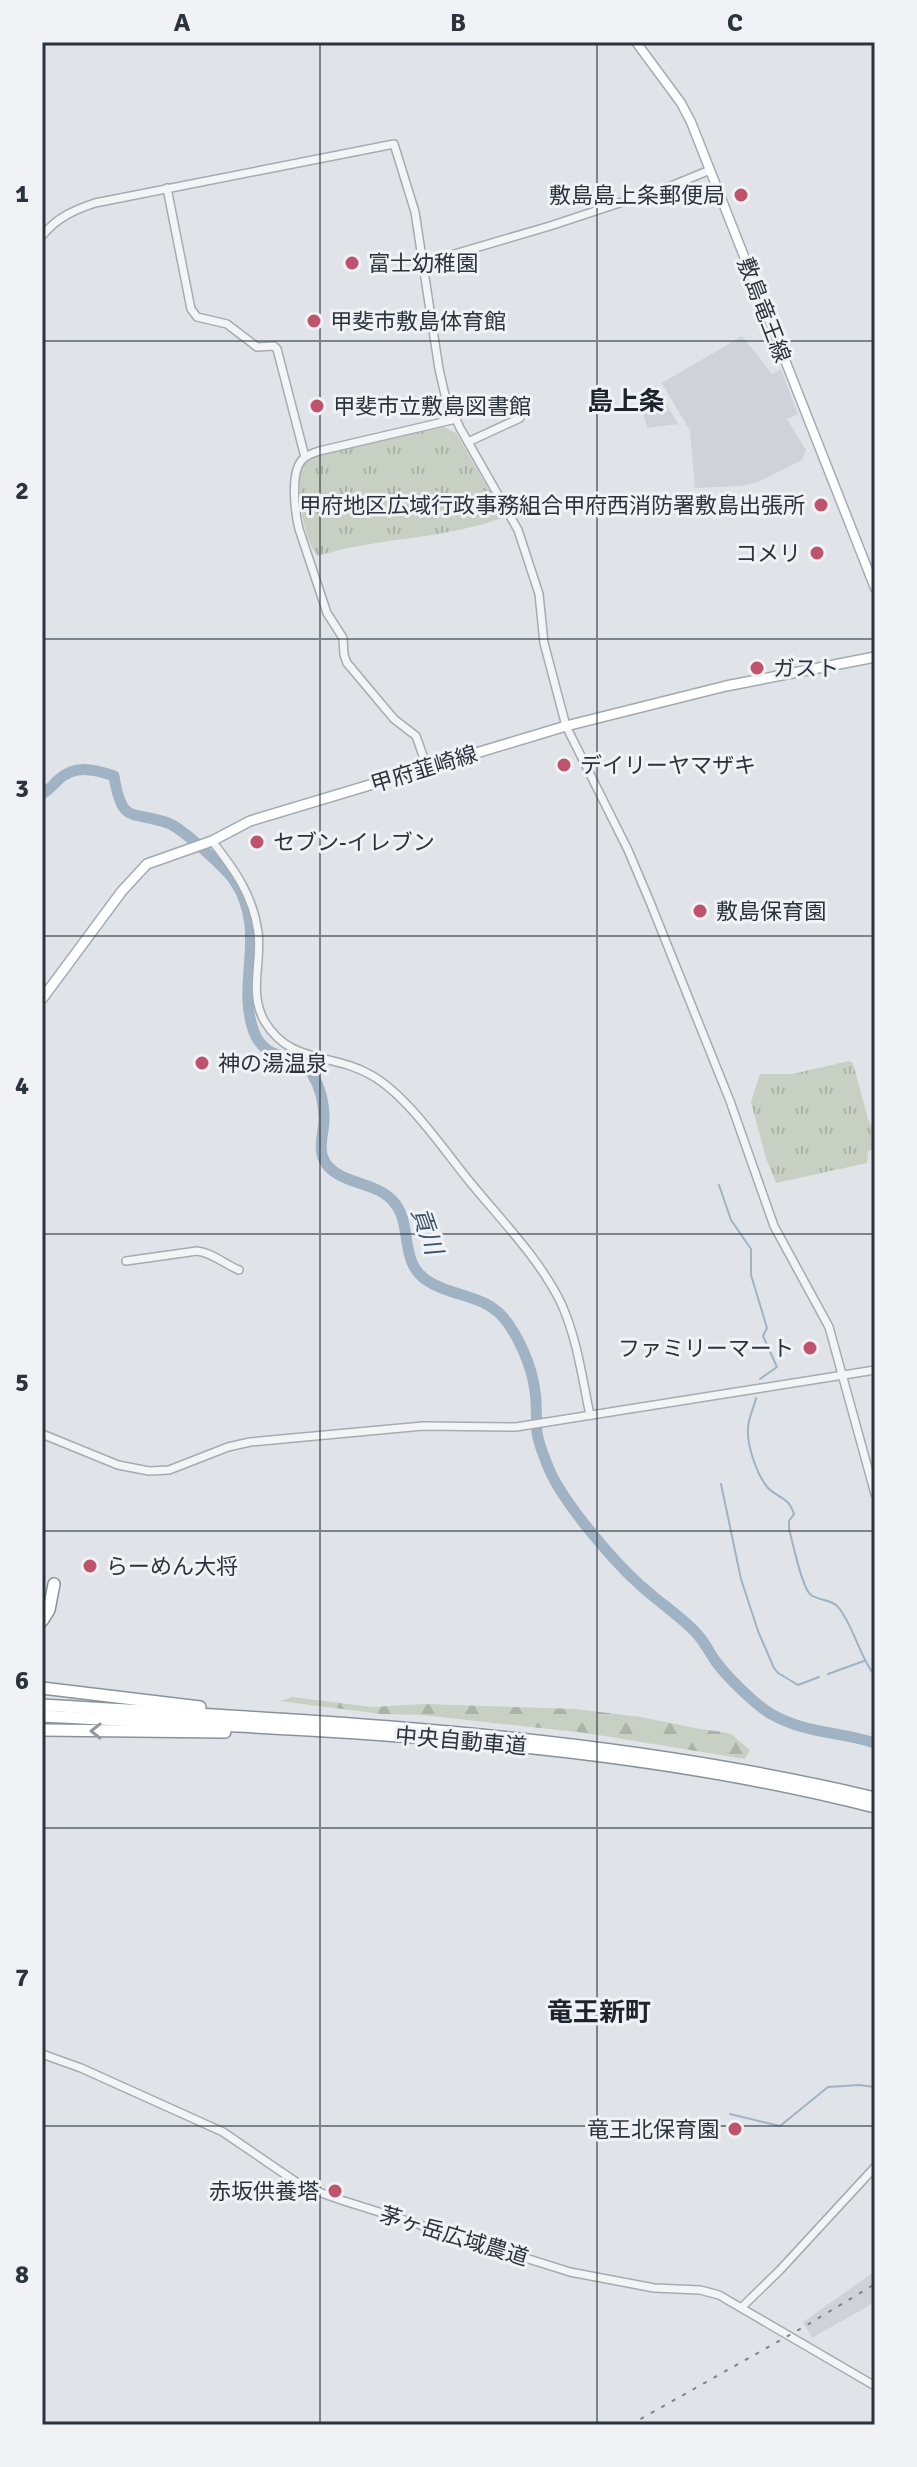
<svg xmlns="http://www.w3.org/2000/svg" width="917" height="2467" viewBox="0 0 917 2467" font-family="Signika,'Noto Sans JP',sans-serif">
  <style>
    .built { fill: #cfd3d9 }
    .grass { fill: url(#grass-tufts) }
    .forest { fill: url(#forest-firs) }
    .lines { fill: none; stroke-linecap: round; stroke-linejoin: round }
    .stream { stroke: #9fb3c4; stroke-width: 2 }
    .river { stroke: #9fb3c4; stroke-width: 11 }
    .tertiary-casing { stroke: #a6abb1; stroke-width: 10 }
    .secondary-casing { stroke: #a6abb1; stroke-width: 11 }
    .primary-casing { stroke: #a1a9b2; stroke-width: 12 }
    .motorway-casing { stroke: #89929c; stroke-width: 14 }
    .tertiary { stroke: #f3f4f6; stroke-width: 7 }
    .secondary { stroke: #fff; stroke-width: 8 }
    .primary { stroke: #fff; stroke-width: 9 }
    .motorway { stroke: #fff; stroke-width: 11 }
    .rail { stroke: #7c848f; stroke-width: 2; stroke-dasharray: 4 8; stroke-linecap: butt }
    .oneway { stroke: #95999e }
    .grid { fill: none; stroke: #2b333d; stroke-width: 2; stroke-opacity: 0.55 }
    .poi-dot { fill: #bf536b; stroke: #f0f2f5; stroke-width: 3 }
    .labels { text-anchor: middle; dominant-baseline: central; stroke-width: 6; stroke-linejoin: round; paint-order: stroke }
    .poi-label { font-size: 22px; fill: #2b333d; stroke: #f0f2f5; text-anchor: start }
    .street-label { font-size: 22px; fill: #2b333d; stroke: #f0f2f5 }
    .water-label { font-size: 24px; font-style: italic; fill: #39546d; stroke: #f0f2f5 }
    .quarter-label { font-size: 26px; font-weight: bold; fill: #1d242e; stroke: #f0f2f5 }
    .neatline { fill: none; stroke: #2b333d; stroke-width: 3 }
    .grid-label { font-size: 26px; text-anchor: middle; font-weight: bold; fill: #2b333d }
  </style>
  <defs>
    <pattern id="grass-tufts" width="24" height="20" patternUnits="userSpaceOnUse" patternTransform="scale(2)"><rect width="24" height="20" fill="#c7d0c2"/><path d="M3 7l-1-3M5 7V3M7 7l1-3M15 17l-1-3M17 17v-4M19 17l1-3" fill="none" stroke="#abb3a8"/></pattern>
    <pattern id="forest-firs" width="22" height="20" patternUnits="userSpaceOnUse" patternTransform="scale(2)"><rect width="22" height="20" fill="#c7d0c2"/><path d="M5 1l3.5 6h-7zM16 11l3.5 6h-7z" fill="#abb3a8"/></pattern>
  </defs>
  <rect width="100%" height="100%" fill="#e0e4e8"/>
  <g class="built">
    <polygon points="742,336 772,374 781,369 798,414 787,419 806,450 802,460 758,482 742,486 695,488 690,431 662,383"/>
    <polygon points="656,386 678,424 647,428 638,391"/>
    <polygon points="875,2271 875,2302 812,2338 803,2322"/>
  </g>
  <g class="grass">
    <path d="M444,427L456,433L503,514L502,518C442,540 377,537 318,556C303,542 293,478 305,463C309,458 317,456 322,454Z"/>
    <polygon points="849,1061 853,1063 868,1119 875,1132 875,1149 868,1151 867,1163 776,1183 766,1158 751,1102 760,1074 792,1074"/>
  </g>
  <polygon class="forest" points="292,1697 373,1707 423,1704 575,1709 641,1717 700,1729 723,1732 731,1734 750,1750 745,1759 586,1733 421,1715 381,1714 280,1701"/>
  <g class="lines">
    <g class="stream">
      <polyline points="719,1185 731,1220 751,1249 751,1275 767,1328 763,1336 777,1367 760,1379"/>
      <path d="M756,1398C754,1408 748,1418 748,1429C747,1446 757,1475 768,1488C779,1499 788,1496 794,1514L789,1521V1529C793,1543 802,1589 811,1595C820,1601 832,1599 839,1608C855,1629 859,1656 875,1676"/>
      <polyline points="721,1484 741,1579 758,1631 774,1668 778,1673 798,1685 819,1677"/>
      <polyline points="828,1674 864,1661"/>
      <polyline points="730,2114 780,2126 828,2087 859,2085 875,2087"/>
    </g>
    <path class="river" d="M42,794C49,790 52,786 57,781C74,764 94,769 114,776C122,826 132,810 168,823C182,828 224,867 234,880C269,933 235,981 254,1032C266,1064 297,1051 312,1074C321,1088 324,1102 324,1119C324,1134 316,1151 327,1165C342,1184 375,1182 392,1200C414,1222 398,1259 425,1279C449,1297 481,1293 503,1317C519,1336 532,1367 535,1391C537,1404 536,1418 537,1432C538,1442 543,1454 547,1464C560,1500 617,1566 647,1591C664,1606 683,1618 698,1635C706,1644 710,1654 717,1663C727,1677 757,1706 771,1714C806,1734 839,1731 875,1743"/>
    <g class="tertiary-casing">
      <g id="tertiary">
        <polyline points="167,188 191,309 197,317 227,324 257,347 274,346 277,349 305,457"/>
        <path d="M42,236C56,218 74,210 95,203L394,144L415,212L439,369L445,395L460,428L518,530L539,594L544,643L566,726L628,850L650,902L730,1101L774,1226L829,1327L875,1494"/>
        <polyline points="424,263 550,226 671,186 710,170"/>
        <polyline points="468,442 520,418"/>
        <path d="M427,767L416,736L394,719L347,663L344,655L343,638L327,613L299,529C295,513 290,473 302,460C306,455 313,453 319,451L456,419"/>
        <path d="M212,841C234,869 253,895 258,932C262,962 248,994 265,1022C290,1064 333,1053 371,1075C407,1095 443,1149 470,1182C501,1220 539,1258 561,1303C577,1338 582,1377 590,1415"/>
        <path d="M126,1261L197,1251C213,1253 224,1264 239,1270"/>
        <polyline points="42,1434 118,1465 149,1471 169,1470 228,1447 250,1442 423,1426 516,1427 875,1370"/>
        <polyline points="42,2054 81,2068 223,2132 302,2186 341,2200 570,2272 654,2288 700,2290 719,2295 875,2386"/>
        <polyline points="742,2307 780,2270 875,2167"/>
      </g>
    </g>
    <g class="secondary-casing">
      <polyline id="secondary" points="636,42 681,103 691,122 875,588"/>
    </g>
    <g class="primary-casing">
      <polyline id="primary" points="42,999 122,891 147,864 212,841 250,821 566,726 726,686 875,657"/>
    </g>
    <g class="motorway-casing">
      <g id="motorway">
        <polyline points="42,1621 49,1610 54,1584"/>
        <polyline points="42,1688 200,1707"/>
        <path d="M42,1705C323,1722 599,1732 875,1798"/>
        <path d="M42,1716C321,1731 602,1737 875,1807"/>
        <polyline points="42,1730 225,1732"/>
      </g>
    </g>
    <use href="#tertiary" class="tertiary"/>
    <use href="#secondary" class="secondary"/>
    <use href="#primary" class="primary"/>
    <use href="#motorway" class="motorway"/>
    <polyline class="rail" points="630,2425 802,2328 875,2284"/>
  </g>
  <defs><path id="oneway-chevron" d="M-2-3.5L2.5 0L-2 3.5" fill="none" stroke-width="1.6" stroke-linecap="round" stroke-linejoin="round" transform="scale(2)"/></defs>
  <use class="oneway" href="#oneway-chevron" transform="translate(96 1731) rotate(-179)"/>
  <path class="grid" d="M320,42V2425M597,42V2425M42,341H875M42,639H875M42,936H875M42,1234H875M42,1531H875M42,1828H875M42,2126H875"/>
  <g class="poi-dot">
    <circle cx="741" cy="195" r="8"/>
    <circle cx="352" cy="263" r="8"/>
    <circle cx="314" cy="321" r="8"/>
    <circle cx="317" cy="406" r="8"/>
    <circle cx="821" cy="505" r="8"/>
    <circle cx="817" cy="553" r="8"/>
    <circle cx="757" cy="668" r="8"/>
    <circle cx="564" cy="765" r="8"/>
    <circle cx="257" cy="842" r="8"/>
    <circle cx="700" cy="911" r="8"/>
    <circle cx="202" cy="1063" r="8"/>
    <circle cx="810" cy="1348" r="8"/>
    <circle cx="90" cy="1566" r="8"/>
    <circle cx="735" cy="2129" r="8"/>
    <circle cx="335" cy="2191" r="8"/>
  </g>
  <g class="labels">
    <g class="poi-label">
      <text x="725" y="195" text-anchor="end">敷島島上条郵便局</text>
      <text x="368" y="263">富士幼稚園</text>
      <text x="330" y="321">甲斐市敷島体育館</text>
      <text x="333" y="406">甲斐市立敷島図書館</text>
      <text x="805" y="505" text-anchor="end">甲府地区広域行政事務組合甲府西消防署敷島出張所</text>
      <text x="801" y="553" text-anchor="end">コメリ</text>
      <text x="773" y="668">ガスト</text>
      <text x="580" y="765">デイリーヤマザキ</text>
      <text x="273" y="842">セブン-イレブン</text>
      <text x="716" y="911">敷島保育園</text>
      <text x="218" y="1063">神の湯温泉</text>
      <text x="794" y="1348" text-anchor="end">ファミリーマート</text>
      <text x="106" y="1566">らーめん大将</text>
      <text x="719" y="2129" text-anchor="end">竜王北保育園</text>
      <text x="319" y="2191" text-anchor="end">赤坂供養塔</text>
    </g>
    <g class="street-label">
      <text transform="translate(764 310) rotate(69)">敷島竜王線</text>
      <text transform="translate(424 769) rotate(-17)">甲府韮崎線</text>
      <text transform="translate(461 1741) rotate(5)">中央自動車道</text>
      <text transform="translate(454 2236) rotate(17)">茅ヶ岳広域農道</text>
    </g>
    <g class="water-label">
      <text transform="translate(427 1231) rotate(71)">貢川</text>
    </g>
    <g class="quarter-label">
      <text x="626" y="402">島上条</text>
      <text x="599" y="2013">竜王新町</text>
    </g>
  </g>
  <rect width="917" height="2467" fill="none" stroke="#f0f2f5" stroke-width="88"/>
  <rect x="44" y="44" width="829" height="2379" class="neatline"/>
  <g class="grid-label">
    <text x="182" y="31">A</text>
    <text x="458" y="31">B</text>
    <text x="735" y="31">C</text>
    <text x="22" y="202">1</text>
    <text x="22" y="499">2</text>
    <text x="22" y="797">3</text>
    <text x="22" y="1094">4</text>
    <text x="22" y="1391">5</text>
    <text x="22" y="1689">6</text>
    <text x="22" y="1986">7</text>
    <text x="22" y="2283">8</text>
  </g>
</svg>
